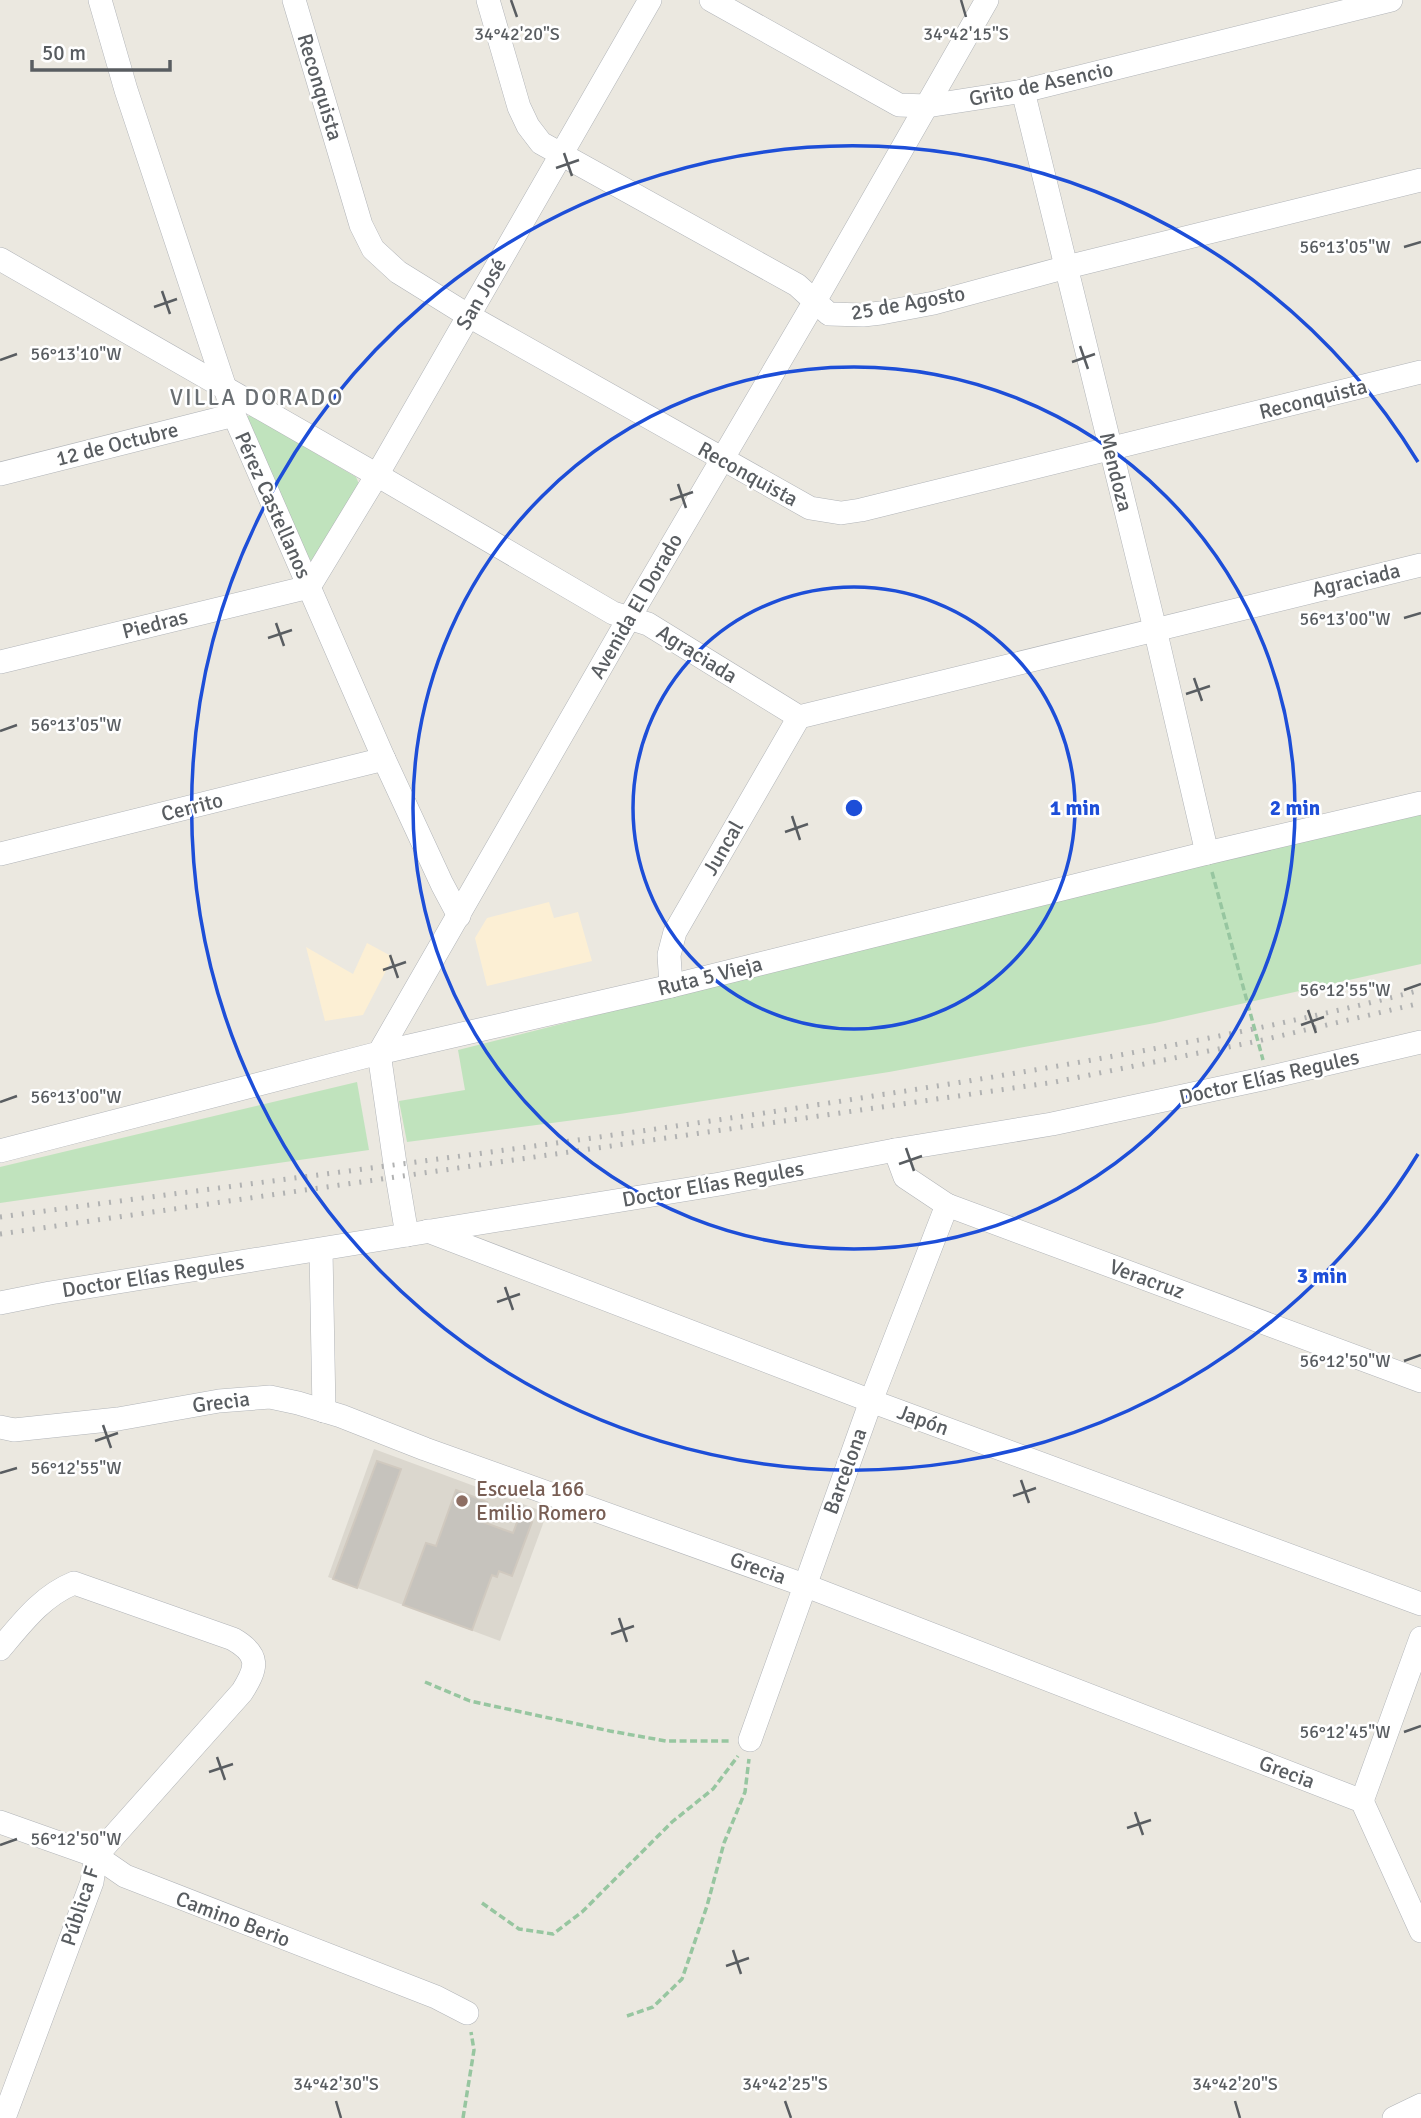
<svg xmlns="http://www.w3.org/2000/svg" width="1421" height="2118" viewBox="0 0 1421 2118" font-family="Signika,sans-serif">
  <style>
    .commercial { fill: #fcefd4 }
    .education { fill: #dbd7ce }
    .green { fill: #c0e3bd }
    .building { fill: #c6c3bd; stroke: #d0c9bf; stroke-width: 2 }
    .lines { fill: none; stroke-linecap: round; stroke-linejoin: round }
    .minor-casing { stroke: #b1b4b8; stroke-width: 24 }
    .path { stroke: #97c6a0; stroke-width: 3.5; stroke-dasharray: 7 3.5; stroke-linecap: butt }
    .minor { stroke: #fff; stroke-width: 23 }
    .rail { stroke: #b1b2b2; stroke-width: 5; stroke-dasharray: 2 9; stroke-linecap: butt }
    .ticks { fill: none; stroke: #595d61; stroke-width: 2.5 }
    .ring { fill: none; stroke: #1d4ed8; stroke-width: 3.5 }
    .education-dot { fill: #8d6e63; stroke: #fff; stroke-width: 2.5 }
    .labels { text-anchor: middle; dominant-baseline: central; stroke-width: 5; stroke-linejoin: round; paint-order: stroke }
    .street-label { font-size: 21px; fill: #595d61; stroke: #fff }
    .education-label { font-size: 21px; fill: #785e54; stroke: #fff; text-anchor: start }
    .neighbourhood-label { font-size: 23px; letter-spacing: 2px; fill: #6a6f73; stroke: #fff }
    .ticks-label { font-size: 18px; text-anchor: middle; fill: #595d61; stroke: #fff; stroke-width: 5; stroke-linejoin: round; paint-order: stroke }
    .centre { fill: #1d4ed8; stroke: #fff; stroke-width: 3.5 }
    .ring-label { font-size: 21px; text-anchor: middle; font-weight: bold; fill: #1d4ed8; stroke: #fff; stroke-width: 5; stroke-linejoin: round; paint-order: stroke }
  </style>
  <rect width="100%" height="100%" fill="#ebe8e0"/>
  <g class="commercial">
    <polygon points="549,902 554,918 578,912 592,961 487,986 475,938 487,918"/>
    <polygon points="367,943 393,957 363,1015 325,1021 306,947 353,974"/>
  </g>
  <polygon class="education" points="374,1449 547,1513 500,1641 328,1577"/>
  <g class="green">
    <polygon points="250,415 356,477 359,484 315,559 309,561 247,417"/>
    <polygon points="1421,807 1421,964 1155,1023 889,1072 620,1114 407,1142 399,1101 465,1090 458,1050"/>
    <polygon points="357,1082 369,1150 0,1203 0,1167"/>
  </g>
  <g class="building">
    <polygon points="377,1461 401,1469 357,1588 333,1579"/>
    <polygon points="456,1490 487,1502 480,1521 513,1533 519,1517 532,1522 512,1576 499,1571 497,1577 492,1575 472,1630 403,1605 426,1543 436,1546"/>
  </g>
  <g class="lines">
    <g class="minor-casing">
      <g id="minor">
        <polyline points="100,0 126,90 234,415 384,759 442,884 459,916"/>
        <polyline points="294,0 361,225 373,249 398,272 469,316 810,508 841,513 861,510 1421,372"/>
        <polyline points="488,0 519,107 528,126 541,143 797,285 829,314 863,315 881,313 934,303 1067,267 1421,180"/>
        <polyline points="711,0 899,105 927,106 1023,91 1391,0"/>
        <polyline points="1023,91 1155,629 1207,853"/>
        <polyline points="0,259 377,475 613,613 648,624 799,717 1421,565"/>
        <polyline points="0,474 234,415"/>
        <polyline points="0,662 309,587 377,475 650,0"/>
        <polyline points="0,854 384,759"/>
        <polyline points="671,986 669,955 675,932 799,717"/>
        <polyline points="895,1150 905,1177 947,1205 1421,1381"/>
        <polyline points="0,1151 379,1053 671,986 1207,853 1421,803"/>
        <polyline points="428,1231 871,1401 1421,1604"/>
        <polyline points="407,1235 395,1164 379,1053 629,618 815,301 987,0"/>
        <polyline points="321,1250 324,1411"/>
        <polyline points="0,1303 50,1293 720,1184 895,1150 1052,1124 1267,1078 1421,1042"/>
        <polyline points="0,1427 14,1430 118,1419 219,1401 270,1397 298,1403 341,1416 425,1449 804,1585 1362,1801 1421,1931"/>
        <path d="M0,1649C22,1623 42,1596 74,1583L233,1639C261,1655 257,1668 242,1692L96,1856L92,1882L4,2118"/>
        <polyline points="750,1740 871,1401 947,1205"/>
        <polyline points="1362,1801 1421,1638"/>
        <polyline points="0,1822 96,1856 125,1876 436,1997 467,2013"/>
        <polyline points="1394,2118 1421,2105"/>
      </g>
    </g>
    <g class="path">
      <polyline points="1212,872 1263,1060"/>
      <polyline points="425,1682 470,1701 610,1731 666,1741 731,1741"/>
      <polyline points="482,1903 519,1929 553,1934 582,1912 672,1822 713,1789 738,1756"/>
      <polyline points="627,2016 653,2007 682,1979 707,1906 724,1843 745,1792 749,1759"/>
      <polyline points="463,2118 474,2050 471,2032"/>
    </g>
    <use href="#minor" class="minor"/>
    <g class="rail">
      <path d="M0,1217C289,1178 579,1143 867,1097C1053,1068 1239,1037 1421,990"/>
      <polyline points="0,1234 1055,1082 1258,1041 1421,1003"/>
    </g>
  </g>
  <path class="ticks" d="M511,0L517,17M961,0L966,17M564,153L572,176M556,168L579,160M1404,247L1421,242M162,291L170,314M154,307L177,299M1080,346L1088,369M0,360L17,354M1072,362L1095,354M678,484L686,508M670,500L693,492M1404,618L1421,613M276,623L284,646M268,638L292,630M1194,678L1202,701M1186,694L1210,686M0,731L17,725M792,816L800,840M785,832L808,824M390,955L398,978M383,970L406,962M1404,990L1421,984M1308,1010L1316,1033M1301,1025L1324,1017M0,1102L17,1096M906,1148L914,1171M899,1164L922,1156M505,1287L513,1310M497,1302L520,1294M1404,1361L1421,1355M103,1425L111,1448M95,1441L118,1433M0,1473L17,1468M1021,1480L1029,1503M1013,1496L1036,1488M619,1618L627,1642M611,1634L634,1626M1404,1732L1421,1726M217,1757L225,1780M209,1772L233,1764M1135,1812L1143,1835M1127,1828L1151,1820M0,1845L17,1839M733,1950L741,1974M726,1966L749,1958M336,2101L341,2118M785,2101L791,2118M1235,2101L1240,2118"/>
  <g class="ring">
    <circle cx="854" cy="808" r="221"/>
    <circle cx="854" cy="808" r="441"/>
    <path d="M1418 1154A662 662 0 1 1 1418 462"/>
  </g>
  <circle class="education-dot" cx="462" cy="1501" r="7"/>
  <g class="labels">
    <g class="street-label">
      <text transform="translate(1041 84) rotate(-12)">Grito de Asencio</text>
      <text transform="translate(320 87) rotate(73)">Reconquista</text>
      <text transform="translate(481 294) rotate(-60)">San José</text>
      <text transform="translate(908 303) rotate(-10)">25 de Agosto</text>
      <text transform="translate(1313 399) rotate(-14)">Reconquista</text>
      <text transform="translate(117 444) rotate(-14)">12 de Octubre</text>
      <text transform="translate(1116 472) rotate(76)">Mendoza</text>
      <text transform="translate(748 474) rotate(29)">Reconquista</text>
      <text transform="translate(273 505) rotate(66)">Pérez Castellanos</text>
      <text transform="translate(1356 580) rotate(-13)">Agraciada</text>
      <text transform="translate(636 606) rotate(-60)">Avenida El Dorado</text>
      <text transform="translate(155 624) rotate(-14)">Piedras</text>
      <text transform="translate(697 654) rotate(32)">Agraciada</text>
      <text transform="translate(192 807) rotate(-14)">Cerrito</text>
      <text transform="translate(723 848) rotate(-60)">Juncal</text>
      <text transform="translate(710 976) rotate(-14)">Ruta 5 Vieja</text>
      <text transform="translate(1269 1077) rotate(-13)">Doctor Elías Regules</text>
      <text transform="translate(713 1184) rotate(-10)">Doctor Elías Regules</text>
      <text transform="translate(153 1276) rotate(-9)">Doctor Elías Regules</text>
      <text transform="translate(1147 1279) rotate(20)">Veracruz</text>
      <text transform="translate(221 1402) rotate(-7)">Grecia</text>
      <text transform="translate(923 1420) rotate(20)">Japón</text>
      <text transform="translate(845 1471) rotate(-70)">Barcelona</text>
      <text transform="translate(758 1568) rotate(20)">Grecia</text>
      <text transform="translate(1287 1772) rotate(21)">Grecia</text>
      <text transform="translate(80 1906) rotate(-72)">Pública F</text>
      <text transform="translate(233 1919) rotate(21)">Camino Berio</text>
    </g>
    <g class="education-label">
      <text x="476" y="1489">Escuela 166<tspan x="476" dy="24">Emilio Romero</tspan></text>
    </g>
    <g class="neighbourhood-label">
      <text x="257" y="397">VILLA DORADO</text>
    </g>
  </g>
  <g class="ticks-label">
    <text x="517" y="40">34°42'20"S</text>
    <text x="966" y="40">34°42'15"S</text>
    <text x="1345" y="253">56°13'05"W</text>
    <text x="76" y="360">56°13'10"W</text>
    <text x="1345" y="625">56°13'00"W</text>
    <text x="76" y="731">56°13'05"W</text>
    <text x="1345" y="996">56°12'55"W</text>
    <text x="76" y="1103">56°13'00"W</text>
    <text x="1345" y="1367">56°12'50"W</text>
    <text x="76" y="1474">56°12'55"W</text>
    <text x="1345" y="1738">56°12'45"W</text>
    <text x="76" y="1845">56°12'50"W</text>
    <text x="336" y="2090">34°42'30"S</text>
    <text x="785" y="2090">34°42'25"S</text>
    <text x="1235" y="2090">34°42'20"S</text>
  </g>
  <circle cx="854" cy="808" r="10" class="centre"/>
  <g class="ring-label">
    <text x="1075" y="815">1 min</text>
    <text x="1295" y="815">2 min</text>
    <text x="1322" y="1283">3 min</text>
  </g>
  <path d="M32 60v10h138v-10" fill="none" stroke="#595d61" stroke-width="3.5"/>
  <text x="42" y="60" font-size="21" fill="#595d61" stroke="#ffffff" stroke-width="5" paint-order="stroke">50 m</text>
</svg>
